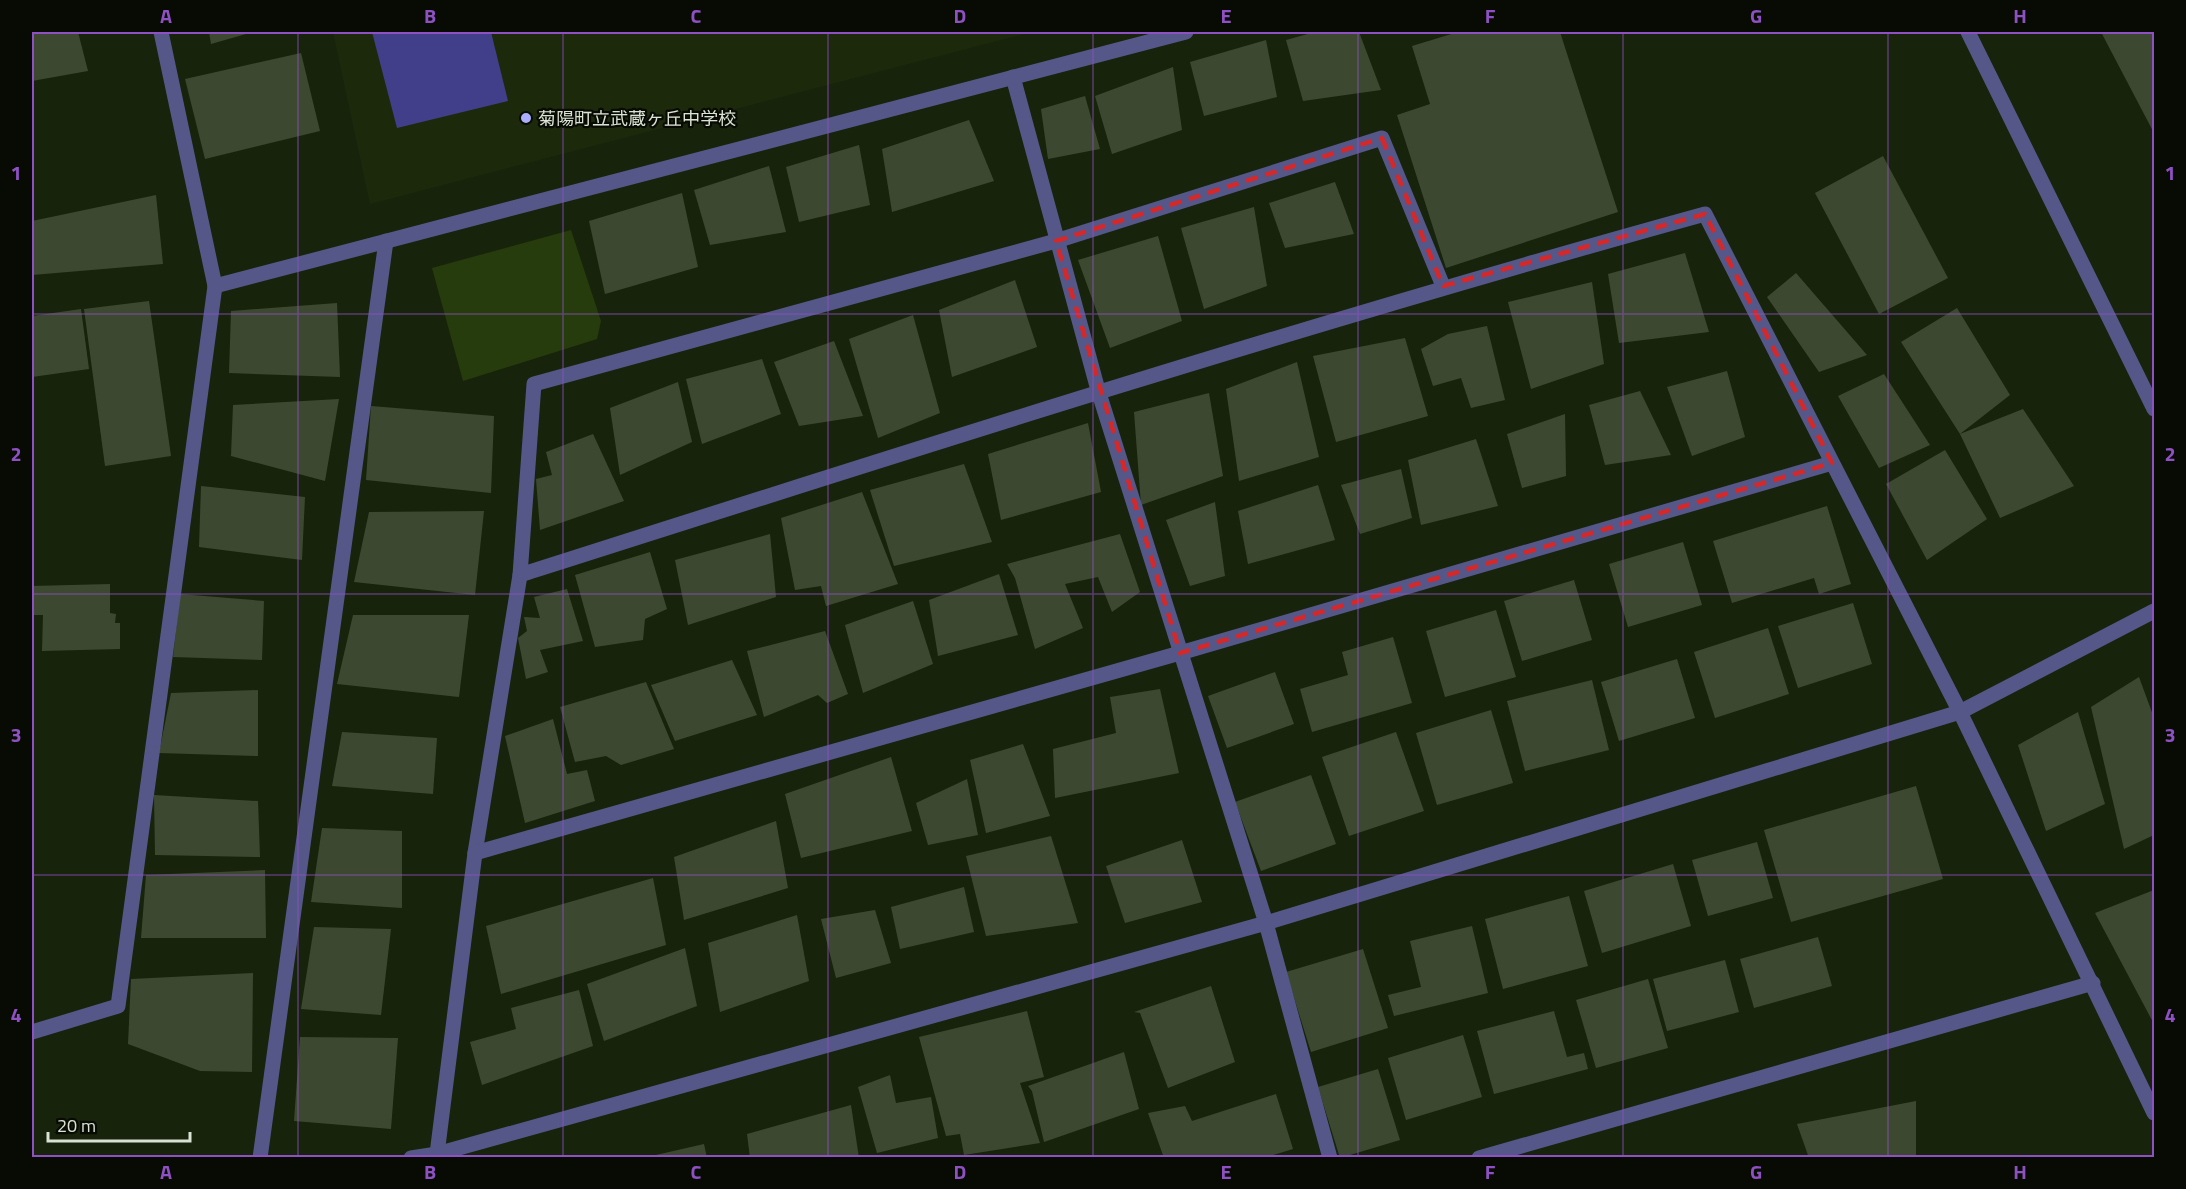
<svg xmlns="http://www.w3.org/2000/svg" width="2186" height="1189" viewBox="0 0 2186 1189" font-family="'Titillium Web','Noto Sans JP',sans-serif">
  <style>
    .built { fill: #1c2a0b }
    .green { fill: #273c0c }
    .water { fill: #423f8a }
    .building { fill: #3c4930 }
    .lines { fill: none; stroke-linecap: round; stroke-linejoin: round }
    .minor { stroke: #555789; stroke-width: 15 }
    .marked { fill: none; stroke: #d62828; stroke-width: 4.5; stroke-dasharray: 12 8; stroke-linejoin: round }
    .grid { fill: none; stroke: #8e50c3; stroke-width: 1.5; stroke-opacity: 0.55 }
    .poi-dot { fill: #abaffb; stroke: #070b03; stroke-width: 2 }
    .labels { text-anchor: middle; dominant-baseline: central; stroke-width: 4.5; stroke-linejoin: round; paint-order: stroke }
    .poi-label { font-size: 18px; fill: #dae2d3; stroke: #070b03; text-anchor: start }
    .neatline { fill: none; stroke: #8e50c3; stroke-width: 2 }
    .grid-label { font-size: 20px; text-anchor: middle; font-weight: bold; fill: #8e50c3 }
  </style>
  <rect width="100%" height="100%" fill="#18230c"/>
  <polygon class="built" points="333,32 1031,32 370,204"/>
  <polygon class="green" points="571,230 601,321 597,339 463,381 432,268"/>
  <polygon class="water" points="372,32 491,32 508,101 397,128"/>
  <g class="building">
    <polygon points="32,32 78,32 88,71 32,81"/>
    <polygon points="209,32 253,32 211,44"/>
    <polygon points="1315,32 1359,32 1381,90 1303,101 1286,40"/>
    <polygon points="1458,32 1560,32 1618,212 1446,268 1397,115 1430,104 1412,46"/>
    <polygon points="2101,32 2154,32 2154,133"/>
    <polygon points="1266,40 1277,97 1204,116 1190,62"/>
    <polygon points="301,53 320,131 205,159 185,79"/>
    <polygon points="1173,67 1182,130 1112,154 1095,96"/>
    <polygon points="1085,96 1100,149 1048,159 1041,109"/>
    <polygon points="969,120 994,181 892,212 882,149"/>
    <polygon points="859,145 870,205 799,222 786,167"/>
    <polygon points="1883,156 1948,278 1879,314 1815,193"/>
    <polygon points="769,166 786,232 710,245 694,190"/>
    <polygon points="1335,182 1354,234 1285,248 1269,203"/>
    <polygon points="682,193 698,267 605,294 589,221"/>
    <polygon points="156,195 163,264 32,275 32,221"/>
    <polygon points="1254,207 1267,286 1204,309 1181,228"/>
    <polygon points="1158,236 1182,321 1110,348 1078,260"/>
    <polygon points="1685,253 1709,332 1619,343 1608,274"/>
    <polygon points="1796,273 1867,355 1819,372 1767,297"/>
    <polygon points="1015,280 1037,347 952,377 939,310"/>
    <polygon points="1592,282 1604,364 1531,389 1508,302"/>
    <polygon points="149,301 171,456 105,466 84,309"/>
    <polygon points="337,303 340,377 229,373 231,311"/>
    <polygon points="1957,308 2010,395 1960,434 2023,409 2074,486 2000,518 1960,434 1901,342"/>
    <polygon points="81,309 89,369 32,377 32,316"/>
    <polygon points="913,315 940,413 878,438 849,339"/>
    <polygon points="1487,326 1505,400 1471,408 1461,378 1433,386 1421,349 1448,334"/>
    <polygon points="1405,338 1428,416 1336,442 1313,356"/>
    <polygon points="834,341 863,416 799,426 774,362"/>
    <polygon points="762,359 781,414 702,444 686,379"/>
    <polygon points="1297,362 1319,457 1239,481 1226,389"/>
    <polygon points="1727,371 1745,437 1692,456 1667,387"/>
    <polygon points="1884,374 1930,445 1879,468 1838,396"/>
    <polygon points="678,382 692,442 620,475 610,408"/>
    <polygon points="1640,391 1671,455 1605,465 1589,405"/>
    <polygon points="1209,393 1223,476 1141,505 1134,412"/>
    <polygon points="339,399 325,481 231,456 233,405"/>
    <polygon points="371,406 494,416 491,493 366,480"/>
    <polygon points="1565,414 1566,476 1522,488 1507,434"/>
    <polygon points="1088,423 1101,492 1001,520 988,454"/>
    <polygon points="593,434 624,501 540,530 536,479 552,475 546,452"/>
    <polygon points="1476,439 1498,506 1421,525 1408,460"/>
    <polygon points="1945,450 1987,519 1927,560 1886,484"/>
    <polygon points="964,464 992,542 894,566 870,490"/>
    <polygon points="1401,469 1412,518 1360,534 1341,485"/>
    <polygon points="1318,485 1335,540 1248,564 1238,511"/>
    <polygon points="201,486 305,497 302,560 199,547"/>
    <polygon points="862,492 898,584 826,606 821,586 795,590 781,518"/>
    <polygon points="1215,502 1225,576 1190,586 1166,520"/>
    <polygon points="1827,506 1851,584 1819,594 1814,578 1732,603 1713,541"/>
    <polygon points="484,511 475,595 354,582 369,512"/>
    <polygon points="770,534 776,597 688,625 675,560"/>
    <polygon points="1120,534 1140,592 1112,612 1098,577 1065,584 1083,628 1035,649 1015,578 1007,564"/>
    <polygon points="1683,542 1702,605 1628,627 1609,564"/>
    <polygon points="650,552 667,609 645,619 643,640 595,647 575,575"/>
    <polygon points="999,574 1018,635 938,656 929,600"/>
    <polygon points="1574,580 1592,640 1522,661 1504,601"/>
    <polygon points="110,584 110,613 116,614 115,623 120,623 120,649 42,651 43,615 32,615 32,586"/>
    <polygon points="567,589 583,641 540,650 548,672 526,679 518,638 527,631 524,617 540,618 534,597"/>
    <polygon points="180,594 264,601 262,660 173,657"/>
    <polygon points="913,601 933,664 863,693 845,625"/>
    <polygon points="1853,603 1872,664 1798,688 1778,626"/>
    <polygon points="1496,610 1516,677 1445,697 1426,631"/>
    <polygon points="353,615 469,615 459,697 337,684"/>
    <polygon points="1768,628 1789,694 1715,718 1694,652"/>
    <polygon points="825,631 848,694 827,703 818,695 764,717 747,651"/>
    <polygon points="1393,637 1412,703 1312,732 1300,689 1348,675 1342,652"/>
    <polygon points="1677,659 1695,718 1619,741 1601,682"/>
    <polygon points="732,660 757,715 675,741 651,685"/>
    <polygon points="1275,672 1294,724 1227,748 1208,696"/>
    <polygon points="2139,677 2154,718 2154,835 2124,849 2091,707"/>
    <polygon points="1592,680 1609,750 1525,771 1507,701"/>
    <polygon points="646,682 674,749 621,765 606,756 575,762 560,707"/>
    <polygon points="1160,689 1179,773 1055,798 1053,749 1116,733 1110,697"/>
    <polygon points="258,690 258,756 159,753 171,693"/>
    <polygon points="1491,710 1513,783 1437,805 1416,733"/>
    <polygon points="2078,712 2105,804 2046,831 2018,745"/>
    <polygon points="553,719 567,774 587,770 595,801 525,823 505,736"/>
    <polygon points="342,732 437,738 433,794 332,786"/>
    <polygon points="1396,732 1424,811 1349,836 1322,757"/>
    <polygon points="1023,744 1050,816 986,833 970,760"/>
    <polygon points="891,757 912,831 801,858 785,794"/>
    <polygon points="1311,775 1336,844 1261,871 1235,802"/>
    <polygon points="967,779 978,835 928,845 916,803"/>
    <polygon points="1916,786 1943,879 1791,922 1764,830"/>
    <polygon points="154,795 258,801 260,857 155,855"/>
    <polygon points="776,821 788,888 684,920 674,857"/>
    <polygon points="322,828 402,831 402,908 311,902"/>
    <polygon points="1051,836 1078,923 986,936 966,856"/>
    <polygon points="1182,840 1202,902 1125,923 1106,866"/>
    <polygon points="1757,842 1773,898 1708,916 1692,860"/>
    <polygon points="1673,864 1691,926 1602,953 1584,891"/>
    <polygon points="265,870 266,938 141,938 146,875"/>
    <polygon points="653,878 666,945 501,994 486,926"/>
    <polygon points="964,887 974,932 900,949 891,907"/>
    <polygon points="2154,890 2154,1024 2095,913"/>
    <polygon points="1569,896 1588,966 1503,989 1485,919"/>
    <polygon points="875,910 891,963 836,978 821,919"/>
    <polygon points="797,915 809,981 720,1012 708,943"/>
    <polygon points="1472,926 1488,993 1394,1016 1388,995 1421,987 1410,941"/>
    <polygon points="314,927 391,929 381,1015 301,1009"/>
    <polygon points="1818,937 1832,986 1754,1008 1740,959"/>
    <polygon points="685,948 697,1006 604,1041 587,984"/>
    <polygon points="1363,949 1388,1028 1311,1052 1286,972"/>
    <polygon points="1725,960 1739,1012 1667,1031 1653,979"/>
    <polygon points="253,973 252,1072 200,1071 128,1044 131,979"/>
    <polygon points="1648,979 1668,1048 1596,1068 1576,1000"/>
    <polygon points="1211,986 1235,1062 1168,1088 1140,1013 1134,1012"/>
    <polygon points="579,990 593,1046 482,1085 470,1042 516,1029 511,1008"/>
    <polygon points="1027,1011 1044,1077 1020,1083 1040,1143 964,1155 960,1134 946,1136 919,1037"/>
    <polygon points="1554,1011 1567,1057 1584,1053 1588,1069 1494,1094 1477,1031"/>
    <polygon points="1463,1035 1482,1097 1406,1120 1388,1058"/>
    <polygon points="300,1037 398,1038 391,1129 294,1121"/>
    <polygon points="1124,1052 1139,1109 1044,1142 1032,1091 1028,1086"/>
    <polygon points="1378,1069 1400,1140 1340,1158 1318,1087"/>
    <polygon points="890,1075 896,1103 931,1097 938,1138 877,1153 858,1087"/>
    <polygon points="1276,1094 1293,1149 1263,1158 1164,1158 1148,1113 1185,1106 1192,1121"/>
    <polygon points="1916,1101 1916,1156 1908,1158 1809,1158 1797,1124"/>
    <polygon points="851,1105 859,1158 750,1158 747,1134"/>
    <polygon points="704,1144 707,1158 647,1158 647,1157"/>
  </g>
  <g class="lines">
    <g class="minor">
      <polyline points="1968,32 2154,409"/>
      <polyline points="1013,77 1098,390 1266,923 1330,1158"/>
      <polyline points="215,286 1186,32"/>
      <polyline points="1443,286 1382,138 1056,241 534,384 520,575 475,853 437,1154 1266,923 1960,712 2154,611"/>
      <path d="M520,575C915,449 1306,324 1705,214L1960,712L2154,1113"/>
      <polyline points="475,853 1180,653 1832,463"/>
      <polyline points="32,1032 118,1006 215,286 161,32"/>
      <polyline points="260,1158 386,241"/>
      <polyline points="411,1158 437,1154 443,1158"/>
      <polyline points="1479,1158 2093,983"/>
    </g>
  </g>
  <path class="marked" d="M1382,138L1443,286L1705,214L1832,463L1180,653L1056,241Z"/>
  <path class="grid" d="M298,32V1158M563,32V1158M828,32V1158M1093,32V1158M1358,32V1158M1623,32V1158M1888,32V1158M32,314H2154M32,594H2154M32,875H2154"/>
  <circle class="poi-dot" cx="526" cy="118" r="6"/>
  <g class="labels">
    <g class="poi-label">
      <text x="538" y="118">菊陽町立武蔵ヶ丘中学校</text>
    </g>
  </g>
  <rect width="2186" height="1189" fill="none" stroke="#070b03" stroke-width="66"/>
  <path d="M48 1132v9h142v-9" fill="none" stroke="#dae2d3" stroke-width="3"/>
  <text x="57" y="1132" font-size="18" fill="#dae2d3" stroke="#070b03" stroke-width="4.5" paint-order="stroke">20 m</text>
  <rect x="33" y="33" width="2120" height="1123" class="neatline"/>
  <g class="grid-label">
    <text x="166" y="23">A</text>
    <text x="430" y="23">B</text>
    <text x="696" y="23">C</text>
    <text x="960" y="23">D</text>
    <text x="1226" y="23">E</text>
    <text x="1490" y="23">F</text>
    <text x="1756" y="23">G</text>
    <text x="2020" y="23">H</text>
    <text x="16" y="180">1</text>
    <text x="2170" y="180">1</text>
    <text x="16" y="461">2</text>
    <text x="2170" y="461">2</text>
    <text x="16" y="742">3</text>
    <text x="2170" y="742">3</text>
    <text x="16" y="1022">4</text>
    <text x="2170" y="1022">4</text>
    <text x="166" y="1179">A</text>
    <text x="430" y="1179">B</text>
    <text x="696" y="1179">C</text>
    <text x="960" y="1179">D</text>
    <text x="1226" y="1179">E</text>
    <text x="1490" y="1179">F</text>
    <text x="1756" y="1179">G</text>
    <text x="2020" y="1179">H</text>
  </g>
</svg>
